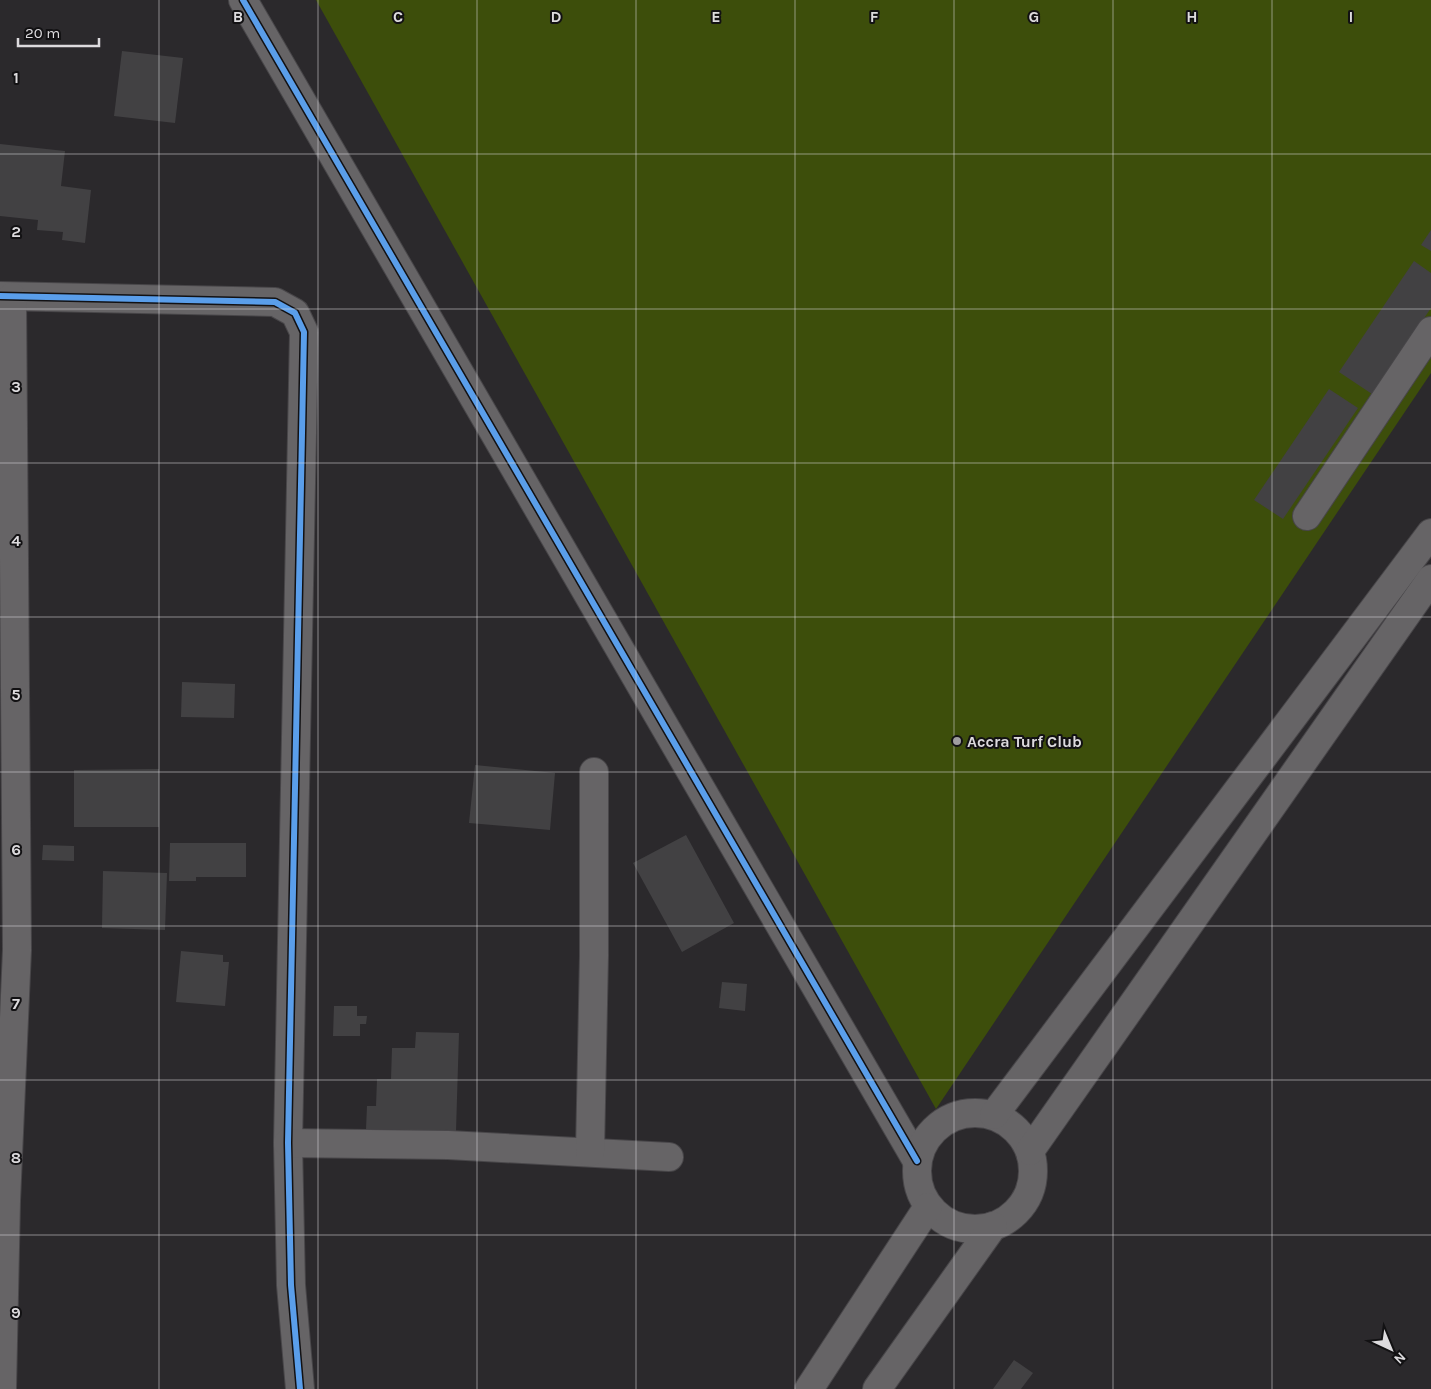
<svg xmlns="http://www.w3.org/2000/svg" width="1431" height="1389" viewBox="0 0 1431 1389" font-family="Karla,sans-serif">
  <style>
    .green { fill: #3d4e0b }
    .building { fill: #424143 }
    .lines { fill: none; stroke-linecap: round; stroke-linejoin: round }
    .minor-casing { stroke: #484649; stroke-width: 30 }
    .minor { stroke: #666466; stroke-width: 28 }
    .cycleway-casing { stroke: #121113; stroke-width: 9 }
    .cycleway { stroke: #5a9eea; stroke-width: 6 }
    .grid { fill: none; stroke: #dddbde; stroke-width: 1; stroke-opacity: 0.55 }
    .poi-dot { fill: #9f9da0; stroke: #121113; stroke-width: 2 }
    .labels { text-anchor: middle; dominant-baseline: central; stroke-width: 4; stroke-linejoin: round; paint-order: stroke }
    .poi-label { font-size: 16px; font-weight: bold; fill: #dddbde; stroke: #121113; text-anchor: start }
    .grid-label { font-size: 16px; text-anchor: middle; font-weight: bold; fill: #dddbde; stroke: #121113; stroke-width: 4; stroke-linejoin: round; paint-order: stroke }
  </style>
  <rect width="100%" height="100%" fill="#2b292c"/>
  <polygon class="green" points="316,0 1431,0 1431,373 936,1109"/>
  <g class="building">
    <polygon points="122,51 183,58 175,123 114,116"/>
    <polygon points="0,144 65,151 61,186 91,190 85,243 62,240 63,232 37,230 38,220 0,216"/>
    <polygon points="1431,230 1431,251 1421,245"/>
    <polygon points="1414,261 1431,273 1431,308 1372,394 1339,372"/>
    <polygon points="1329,389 1358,408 1283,519 1254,500"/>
    <polygon points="182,682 235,684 234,718 181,717"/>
    <polygon points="475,765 555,773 550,830 469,823"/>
    <polygon points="159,769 159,827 74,827 74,770"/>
    <polygon points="686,835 734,923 682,952 633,863"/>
    <polygon points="170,843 246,843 246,877 196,877 196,881 169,881"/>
    <polygon points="43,845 74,846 74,861 42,860"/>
    <polygon points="103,871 167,873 165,930 102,928"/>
    <polygon points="181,951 223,955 223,962 229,962 225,1006 176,1002"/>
    <polygon points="722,982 747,984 745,1011 719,1008"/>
    <polygon points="334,1006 357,1006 357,1016 367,1016 366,1024 360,1024 360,1036 333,1036"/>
    <polygon points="416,1032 459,1033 456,1131 366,1129 367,1106 376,1106 377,1079 391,1079 392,1048 415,1048"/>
    <polygon points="1014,1360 1033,1373 1021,1389 993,1389"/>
  </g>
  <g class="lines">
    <g class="minor-casing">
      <g id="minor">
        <polyline points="243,0 917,1161"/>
        <polyline points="0,296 275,302 295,313 304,332 288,1143 291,1285 300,1389"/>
        <polyline points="1307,516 1431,331"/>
        <circle cx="975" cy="1171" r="58"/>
        <polyline points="994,1115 1431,533"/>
        <polyline points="288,1143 448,1145 669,1157"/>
        <polyline points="1030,1151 1431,579"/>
        <polyline points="590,1152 594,955 594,772"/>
        <polyline points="2,1389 6,1201 17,950 12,297"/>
        <polyline points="809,1389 928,1207"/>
        <polyline points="877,1389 993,1226"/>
      </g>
    </g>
    <use href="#minor" class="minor"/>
    <g class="cycleway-casing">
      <g id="cycleway">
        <polyline points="243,0 917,1161"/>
        <polyline points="0,296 275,302 295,313 304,332 288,1143 291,1285 300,1389"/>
      </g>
    </g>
    <use href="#cycleway" class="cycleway"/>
  </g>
  <path class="grid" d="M159,0V1389M318,0V1389M477,0V1389M636,0V1389M795,0V1389M954,0V1389M1113,0V1389M1272,0V1389M0,154H1431M0,309H1431M0,463H1431M0,617H1431M0,772H1431M0,926H1431M0,1080H1431M0,1235H1431"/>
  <circle class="poi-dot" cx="957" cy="741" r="5"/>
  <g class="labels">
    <g class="poi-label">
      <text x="967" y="741">Accra Turf Club</text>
    </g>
  </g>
  <g class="grid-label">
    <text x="238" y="22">B</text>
    <text x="398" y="22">C</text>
    <text x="556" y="22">D</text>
    <text x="716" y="22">E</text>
    <text x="874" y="22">F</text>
    <text x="1034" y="22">G</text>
    <text x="1192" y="22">H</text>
    <text x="1351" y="22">I</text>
    <text x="16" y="83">1</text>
    <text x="16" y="237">2</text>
    <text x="16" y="392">3</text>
    <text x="16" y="546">4</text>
    <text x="16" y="700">5</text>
    <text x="16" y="855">6</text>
    <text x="16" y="1009">7</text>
    <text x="16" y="1163">8</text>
    <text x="16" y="1318">9</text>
  </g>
  <g transform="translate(1391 1349) rotate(136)" stroke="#121113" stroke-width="4" paint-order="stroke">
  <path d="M0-4L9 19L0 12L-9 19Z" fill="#dddbde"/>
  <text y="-8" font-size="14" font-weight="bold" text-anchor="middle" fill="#dddbde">N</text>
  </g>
  <path d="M18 38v8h81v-8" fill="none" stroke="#dddbde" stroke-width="2.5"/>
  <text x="25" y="38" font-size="15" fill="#dddbde" stroke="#121113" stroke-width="4" paint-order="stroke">20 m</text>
</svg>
